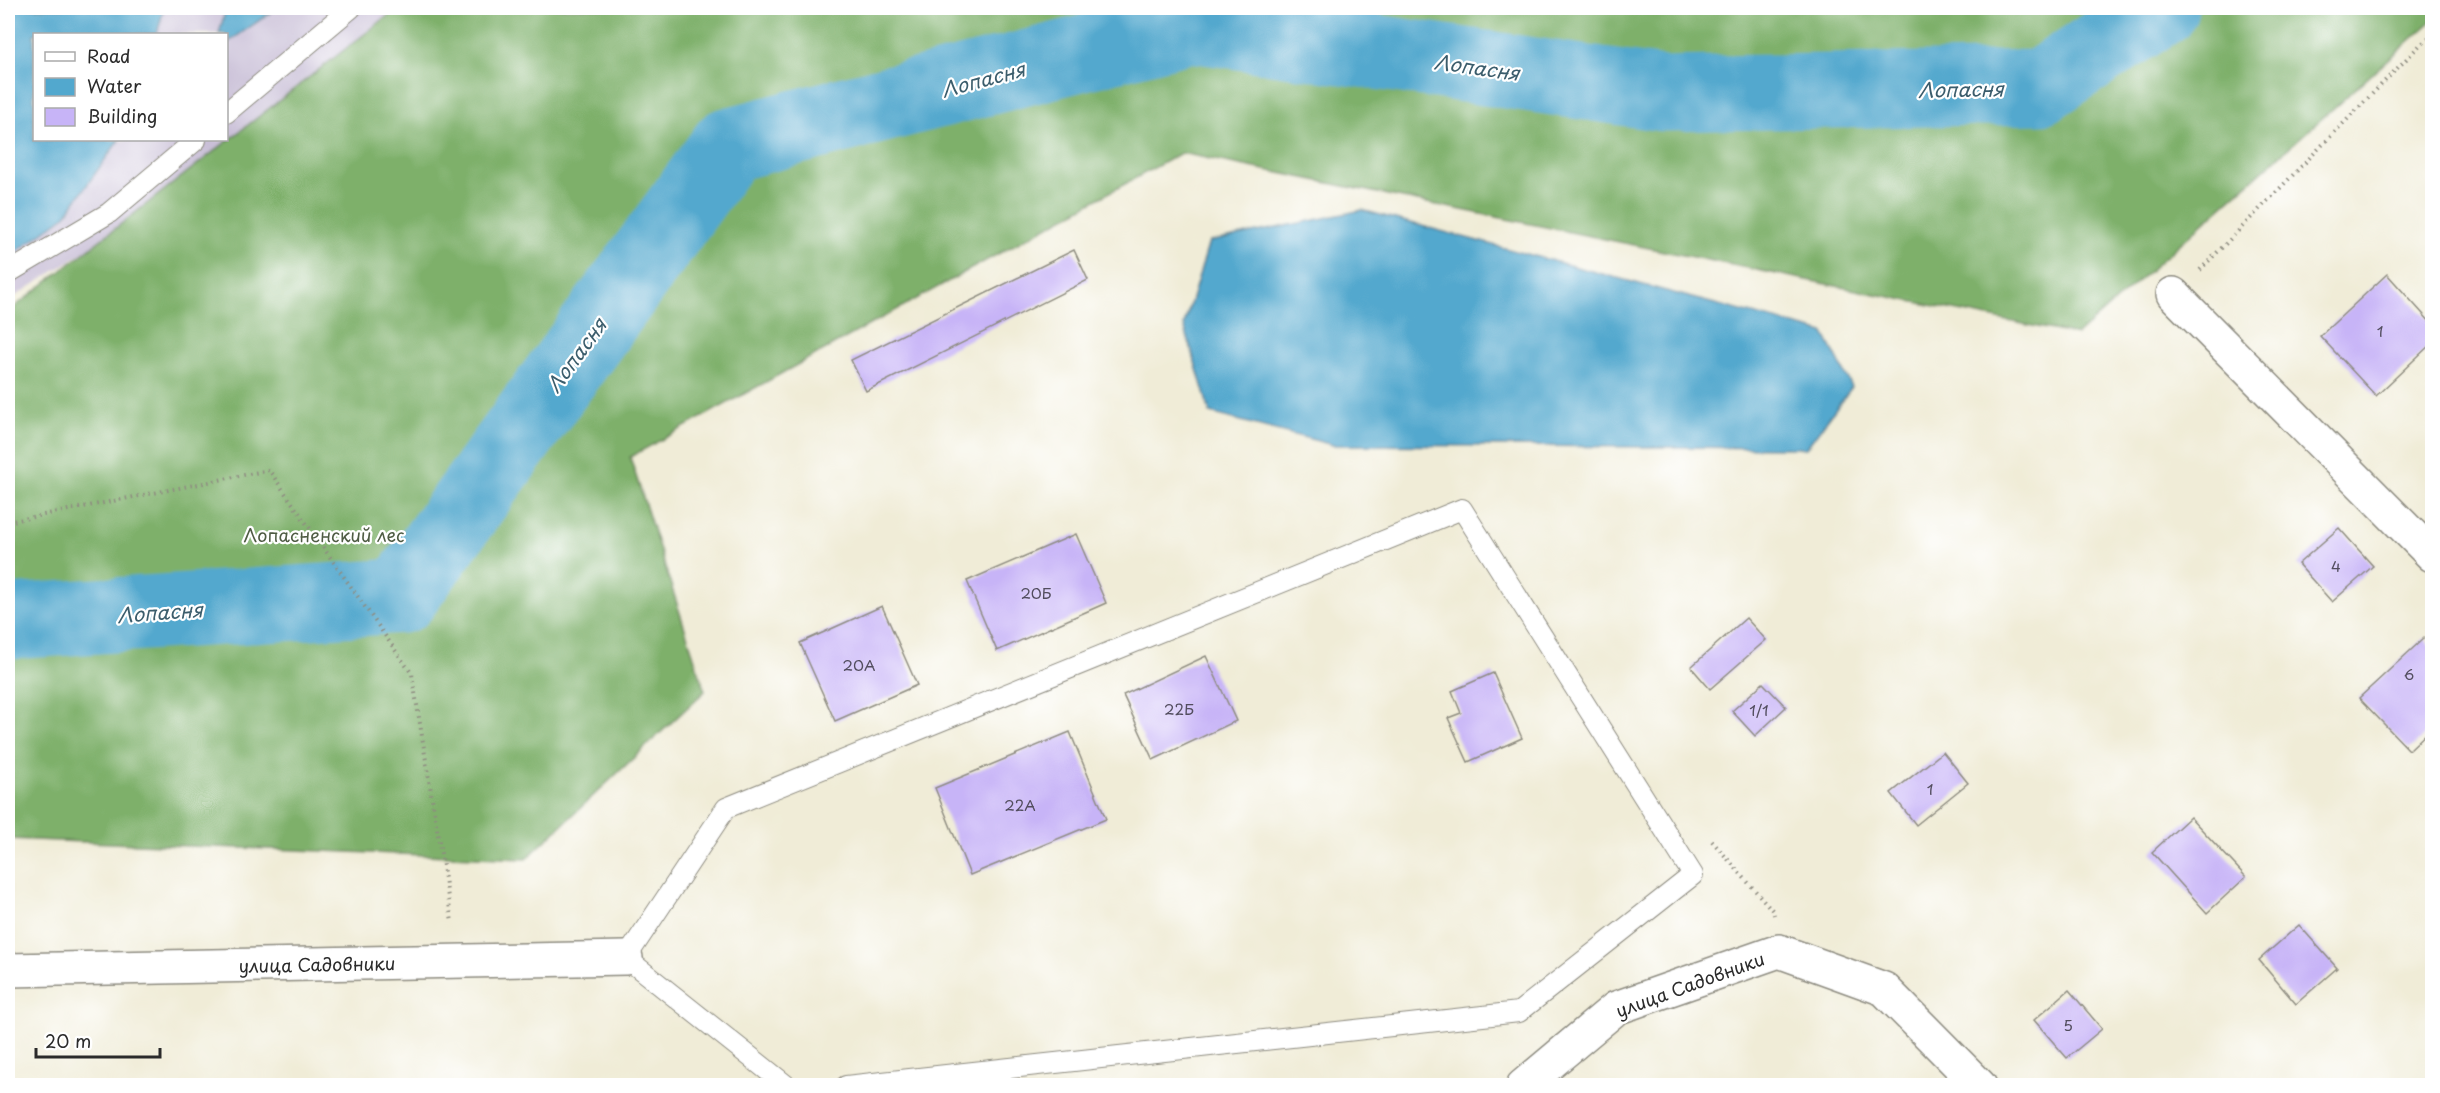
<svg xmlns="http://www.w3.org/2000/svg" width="2440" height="1093" viewBox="0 0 2440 1093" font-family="'Playpen Sans',sans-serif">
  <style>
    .industrial { fill: #c9bfd7; fill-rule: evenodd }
    .forest { fill: #7eb06a; stroke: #546e4a; stroke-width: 1.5 }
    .water { fill: #52a8ce; stroke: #3e6a7c; stroke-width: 1.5 }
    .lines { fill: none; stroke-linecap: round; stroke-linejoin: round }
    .river { stroke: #52a8ce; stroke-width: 75 }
    .building { fill: #c7b4f7 }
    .lane-casing { stroke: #8e8c81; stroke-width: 22 }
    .street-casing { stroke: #8e8c81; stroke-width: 36 }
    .path { stroke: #8e8c81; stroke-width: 4; stroke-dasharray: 1.5 4.5; stroke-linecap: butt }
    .lane { stroke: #fff; stroke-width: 20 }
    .street { stroke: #fff; stroke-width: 33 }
    .labels { text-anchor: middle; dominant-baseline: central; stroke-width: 4.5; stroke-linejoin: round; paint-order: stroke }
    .number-label { font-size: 15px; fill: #524d5e }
    .park-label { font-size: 18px; fill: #4e5b43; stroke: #fff }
    .street-label { font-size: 18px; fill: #2b2b2b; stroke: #fff }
    .water-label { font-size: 20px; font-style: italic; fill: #3b5d6c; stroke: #fff }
  </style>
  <rect width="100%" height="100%" fill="#fff"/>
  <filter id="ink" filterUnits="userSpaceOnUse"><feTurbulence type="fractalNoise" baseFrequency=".0167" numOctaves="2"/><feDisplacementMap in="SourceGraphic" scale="12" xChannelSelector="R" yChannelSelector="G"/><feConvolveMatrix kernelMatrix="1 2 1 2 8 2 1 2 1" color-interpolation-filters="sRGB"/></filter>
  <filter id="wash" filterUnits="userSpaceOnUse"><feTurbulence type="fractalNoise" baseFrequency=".008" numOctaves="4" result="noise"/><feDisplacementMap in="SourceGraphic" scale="24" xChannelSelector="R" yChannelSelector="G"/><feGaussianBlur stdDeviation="1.35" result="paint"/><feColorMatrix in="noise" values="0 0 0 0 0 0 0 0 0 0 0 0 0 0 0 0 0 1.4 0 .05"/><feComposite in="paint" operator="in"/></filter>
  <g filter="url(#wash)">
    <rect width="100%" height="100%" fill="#f0ecd7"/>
    <path class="industrial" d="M8,8H478L412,40L8,301ZM34,34H226V140H34Z"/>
    <polygon class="forest" points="398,8 2432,8 2432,21 2077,335 1181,153 630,457 705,691 526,859 8,839 8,312"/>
    <g class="water">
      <polygon points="8,8 164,8 157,34 34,34 34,140 119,140 65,216 8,258"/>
      <polygon points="226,8 277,8 227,43 226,34 219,34"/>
      <polygon points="1362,210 1824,333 1852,387 1806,448 1333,445 1210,413 1184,325 1209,242"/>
    </g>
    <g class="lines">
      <polyline class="river" points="8,622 401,596 728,145 1191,25 1663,94 2040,87 2161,8"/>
    </g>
    <g id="blocks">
      <g class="building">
        <polygon points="1074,250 1088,280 866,391 851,360"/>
        <polygon points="2387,274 2432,324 2432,343 2376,396 2320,336"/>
        <polygon points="2339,528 2373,566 2332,602 2298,564"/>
        <polygon points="1076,534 1106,603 997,651 967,581"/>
        <polygon points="882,606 917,685 835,721 800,643"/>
        <polygon points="1746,618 1766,640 1710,689 1691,667"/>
        <polygon points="2424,638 2432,648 2432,728 2409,750 2359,698"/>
        <polygon points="1206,656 1236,721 1153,760 1123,695"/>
        <polygon points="1493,673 1522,738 1468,762 1448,718 1461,713 1452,691"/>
        <polygon points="1763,683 1786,707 1755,736 1732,711"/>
        <polygon points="1070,732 1106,819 970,875 935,788"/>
        <polygon points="1943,752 1968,783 1916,825 1891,793"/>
        <polygon points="2190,817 2246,877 2207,913 2152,852"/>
        <polygon points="2299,925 2337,968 2296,1004 2259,960"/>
        <polygon points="2069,990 2102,1029 2067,1058 2034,1020"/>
      </g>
    </g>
  </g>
  <g filter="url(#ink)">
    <use href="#blocks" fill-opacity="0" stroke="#8e8c81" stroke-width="1.5"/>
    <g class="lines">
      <g class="lane-casing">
        <g id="lane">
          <polyline points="226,113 351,8"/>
          <polyline points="8,273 109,213 196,140"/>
          <polyline points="787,1086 626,958 726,808 1462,509 1693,875 1519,1012 846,1086"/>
        </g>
      </g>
      <g class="street-casing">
        <g id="street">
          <polyline points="2173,294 2432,555"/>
          <polyline points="8,970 626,958"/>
          <polyline points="1523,1086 1616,1008 1779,951 1884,989 1980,1086"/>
        </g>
      </g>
      <g class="path">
        <polyline points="2200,270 2421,44 2432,36"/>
        <polyline points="8,522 269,470 412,674 452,922"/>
        <polyline points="1712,841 1773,911 1774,915"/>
      </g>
      <use href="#lane" class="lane"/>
      <use href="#street" class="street"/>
    </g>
  </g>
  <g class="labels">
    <g class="number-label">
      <text x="2380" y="330">1</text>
      <text x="2336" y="565">4</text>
      <text x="1036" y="592">20Б</text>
      <text x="859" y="664">20А</text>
      <text x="2409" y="673">6</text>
      <text x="1179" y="708">22Б</text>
      <text x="1759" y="709">1/1</text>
      <text x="1930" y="788">1</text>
      <text x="1020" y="804">22А</text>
      <text x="2068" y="1024">5</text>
    </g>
    <g class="park-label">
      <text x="324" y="534">Лопасненский лес</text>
    </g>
    <g class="street-label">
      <text transform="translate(317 964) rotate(-1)">улица Садовники</text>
      <text transform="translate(1690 984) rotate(-20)">улица Садовники</text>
    </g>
    <g class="water-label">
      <text transform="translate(1477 67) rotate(8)">Лопасня</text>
      <text transform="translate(983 79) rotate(-15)">Лопасня</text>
      <text transform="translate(1961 89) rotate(-1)">Лопасня</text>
      <text transform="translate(576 355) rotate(-54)">Лопасня</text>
      <text transform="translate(160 612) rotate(-4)">Лопасня</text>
    </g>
  </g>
  <rect width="2440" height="1093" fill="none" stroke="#fff" stroke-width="30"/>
  <rect x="33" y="33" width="195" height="108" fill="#ffffff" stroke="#aaaaaa" stroke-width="1.5"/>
  <rect x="45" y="52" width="30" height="9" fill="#ffffff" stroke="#aaaaaa" stroke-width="1.5"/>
  <text x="87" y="63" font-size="18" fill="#2b2b2b">Road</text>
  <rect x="45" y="78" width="30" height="18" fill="#52a8ce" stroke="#aaaaaa" stroke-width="1.5"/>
  <text x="87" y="93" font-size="18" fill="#2b2b2b">Water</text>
  <rect x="45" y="108" width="30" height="18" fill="#c7b4f7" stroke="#aaaaaa" stroke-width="1.5"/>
  <text x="87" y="123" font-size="18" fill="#2b2b2b">Building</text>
  <path d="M36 1048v9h124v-9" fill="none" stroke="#2b2b2b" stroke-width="3"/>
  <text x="45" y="1048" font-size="18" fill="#2b2b2b" stroke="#ffffff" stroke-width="4.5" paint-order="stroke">20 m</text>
</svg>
